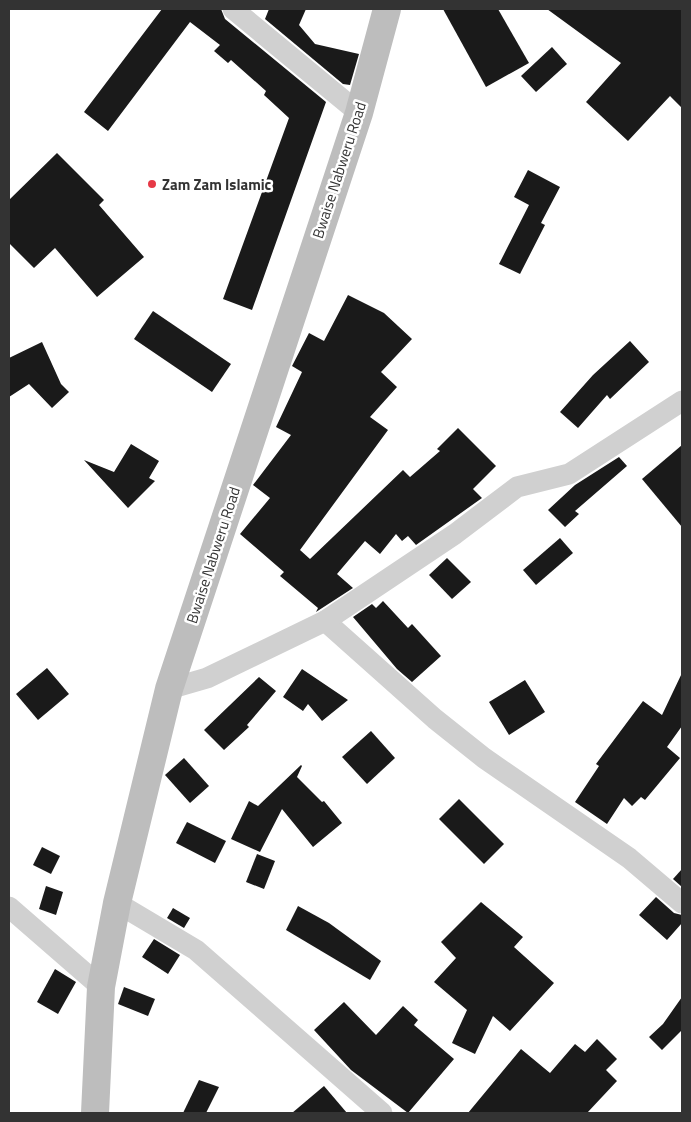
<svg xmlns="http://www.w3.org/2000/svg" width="691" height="1122" viewBox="0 0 691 1122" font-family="'Titillium Web',sans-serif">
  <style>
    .building { fill: #1a1a1a }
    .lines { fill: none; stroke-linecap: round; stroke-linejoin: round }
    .street { stroke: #d0d0d0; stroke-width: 21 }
    .secondary { stroke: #bdbdbd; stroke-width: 28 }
    .poi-dot { fill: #e63946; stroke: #fff; stroke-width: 2 }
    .labels { text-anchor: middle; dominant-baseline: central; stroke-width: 5; stroke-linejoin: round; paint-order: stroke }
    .street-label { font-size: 15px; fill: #333; stroke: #fff }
    .poi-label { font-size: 15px; font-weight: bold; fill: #333; stroke: #fff; text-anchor: start }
  </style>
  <rect width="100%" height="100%" fill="#fff"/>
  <g class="building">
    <polygon points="162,9 221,9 225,19 326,102 252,310 223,299 289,118 264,95 266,91 231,60 228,63 214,51 220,45 190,22 108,131 84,112"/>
    <polygon points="269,9 306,9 299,25 315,44 359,54 350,85 343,84 265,19"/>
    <polygon points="443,9 498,9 529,63 486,87"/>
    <polygon points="547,9 682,9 682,108 670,96 628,141 586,102 621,63"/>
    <polygon points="552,47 567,64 536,92 521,76"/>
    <polygon points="57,153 104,200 99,205 144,257 97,297 55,248 34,268 9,243 9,200"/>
    <polygon points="528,170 560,187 541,223 545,225 520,274 499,264 529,205 514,197"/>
    <polygon points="348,295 384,313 412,339 381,372 397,387 370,417 388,430 300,550 310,559 403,470 410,477 440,451 437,449 458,428 496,466 473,489 482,498 416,545 408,536 402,541 396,534 380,554 365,541 337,574 353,588 316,612 318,608 280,576 284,572 240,534 270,498 253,485 291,435 276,427 302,372 292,366 309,333 324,341"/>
    <polygon points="153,311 231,364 212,392 134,339"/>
    <polygon points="630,341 649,362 610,399 607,395 578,428 560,412 593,375"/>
    <polygon points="42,342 61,384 69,392 52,408 29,384 9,397 9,358"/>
    <polygon points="131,444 159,461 149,478 155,481 128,508 84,460 114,472"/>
    <polygon points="682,445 682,527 642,479"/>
    <polygon points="619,457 627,466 575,511 579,514 565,527 548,510 575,485"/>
    <polygon points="560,538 573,553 536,585 523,570"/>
    <polygon points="447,558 471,582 452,599 429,575"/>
    <polygon points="383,601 408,628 412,624 441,656 412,682 397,669 353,617 372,604 376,608"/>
    <polygon points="47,668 69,694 38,720 16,694"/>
    <polygon points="302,669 348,700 322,721 308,704 303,711 283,697"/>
    <polygon points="682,673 682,726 667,747 680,758 645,800 641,797 632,806 624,798 607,824 575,802 599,766 596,764 643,701 662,715"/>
    <polygon points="259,677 276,691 247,725 249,727 224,750 204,730"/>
    <polygon points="525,680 545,712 509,735 489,702"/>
    <polygon points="371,731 395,758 367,784 342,757"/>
    <polygon points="184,758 209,786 190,803 165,775"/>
    <polygon points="301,765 302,766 297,777 322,802 324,801 342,823 313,847 282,809 260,852 231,839 249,801 258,806"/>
    <polygon points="459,799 504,844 484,864 439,819"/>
    <polygon points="187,822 226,841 215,863 176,843"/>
    <polygon points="42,847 60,856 51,874 33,865"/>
    <polygon points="257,854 275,861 264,889 246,882"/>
    <polygon points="682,869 682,887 673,879"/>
    <polygon points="46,886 63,892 56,915 39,909"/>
    <polygon points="656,897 674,913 682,915 682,923 667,940 639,915"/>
    <polygon points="481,902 523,937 514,947 554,983 510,1031 493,1016 475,1054 452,1043 467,1010 434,982 456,958 441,942"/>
    <polygon points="298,906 329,923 381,961 370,980 286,930"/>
    <polygon points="173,908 190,918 184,928 167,918"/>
    <polygon points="154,939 180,955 168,974 142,957"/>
    <polygon points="55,969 76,982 58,1014 37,1002"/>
    <polygon points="124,987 155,999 148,1016 118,1004"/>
    <polygon points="682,997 682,1030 662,1050 649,1037 663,1024"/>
    <polygon points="344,1002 376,1035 403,1006 418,1020 414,1025 454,1059 408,1113 351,1070 314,1030"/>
    <polygon points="597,1039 617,1059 606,1070 617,1081 587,1113 468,1113 521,1049 550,1073 575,1044 585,1052"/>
    <polygon points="199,1080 219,1087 206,1113 183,1113"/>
    <polygon points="324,1086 347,1113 292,1113"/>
  </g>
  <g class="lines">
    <g class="street">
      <polyline points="233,9 359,113"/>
      <polyline points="325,621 435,719 484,758 629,858 682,903"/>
      <polyline points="169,689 207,678 325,621 455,534 517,487 569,474 682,401"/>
      <polyline points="117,903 196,950 382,1113"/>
      <polyline points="9,907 101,987"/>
    </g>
    <polyline class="secondary" points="95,1113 101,987 117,903 169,689 359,113 387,9"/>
  </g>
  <circle class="poi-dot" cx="152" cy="184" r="5"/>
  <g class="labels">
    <g class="street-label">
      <text transform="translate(339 170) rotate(-72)">Bwaise Nabweru Road</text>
      <text transform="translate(213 555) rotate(-72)">Bwaise Nabweru Road</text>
    </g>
    <g class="poi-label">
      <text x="162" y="184">Zam Zam Islamic</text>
    </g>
  </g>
  <rect width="691" height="1122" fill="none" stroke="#333333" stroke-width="20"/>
</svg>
